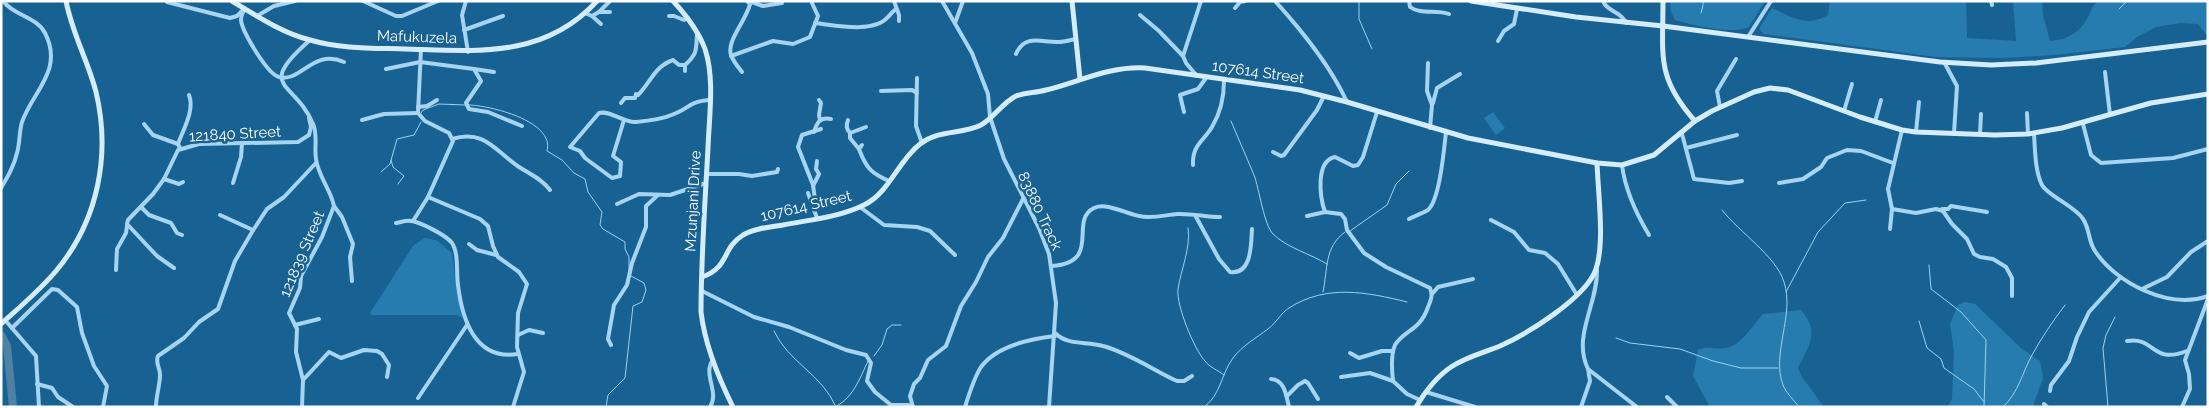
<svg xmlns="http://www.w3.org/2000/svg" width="2209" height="408" viewBox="0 0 2209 408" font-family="Raleway,sans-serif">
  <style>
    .green { fill: #277caf }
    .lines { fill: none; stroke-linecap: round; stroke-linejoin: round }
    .stream { stroke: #9ad2f2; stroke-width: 1 }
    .river { stroke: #4d82a3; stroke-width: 8 }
    .street { stroke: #a7d4f0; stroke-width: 4 }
    .secondary { stroke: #d5ecfb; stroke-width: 5 }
    .labels { text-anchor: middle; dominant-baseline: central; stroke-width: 5; stroke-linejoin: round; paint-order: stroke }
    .street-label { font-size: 15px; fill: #fff; stroke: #186293 }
  </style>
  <rect width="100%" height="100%" fill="#186293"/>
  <g class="green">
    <path d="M1670,1H1765L1749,27C1732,35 1692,25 1675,20L1671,12Z"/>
    <path d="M1830,1H1966L1967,38L2016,41L2013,1H2042L2043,15L2050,41C2068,40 2081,32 2089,15C2092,9 2092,6 2097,2L2208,1V37L2198,24L2180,23L2156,27L2137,37L2125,47L2054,55L2002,58L1936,57L1764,34L1760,30V27L1772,8C1792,17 1806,28 1828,15Z"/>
    <polygon points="1493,112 1505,128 1496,135 1484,118"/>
    <polygon points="424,238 436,240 452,253 457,291 463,318 456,315 371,315 370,313 413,246"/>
    <polygon points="1966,302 1975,304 2022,349 2040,361 2043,378 2034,403 2035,407 1947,407 1952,399 1954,351 1950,324 1958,305"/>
    <path d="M1801,310C1820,332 1809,346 1798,368L1802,377L1824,407H1710L1693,376L1698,350C1708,345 1715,350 1725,348C1741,346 1753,325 1763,314Z"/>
  </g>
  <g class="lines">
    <g class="stream">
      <polyline points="1359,1 1359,19 1372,49"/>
      <polyline points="1703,4 1704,1"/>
      <polyline points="2119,9 2127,1"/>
      <polyline points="1701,13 1703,5"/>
      <path d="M468,105C489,105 555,121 547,151L562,160L574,173L585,179L588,192L602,212L600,225L603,229L625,242V249L629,257V272"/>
      <polyline points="421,113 423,110 439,104 465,105"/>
      <path d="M1231,121C1239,139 1246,157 1254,175C1259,188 1264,225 1273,234C1287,248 1311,254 1327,264"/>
      <polyline points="391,160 393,167 404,176 398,184"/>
      <polyline points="381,172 390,164 397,139 414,135 421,122"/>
      <path d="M1722,210C1739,232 1776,256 1784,282C1795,315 1771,354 1783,385C1786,393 1794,400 1799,407"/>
      <path d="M1188,228C1191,248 1181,269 1178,289C1176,305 1194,349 1205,361C1209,367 1218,370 1224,375"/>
      <polyline points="1350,231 1387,205 1396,184 1409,171"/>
      <polyline points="1929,265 1931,289 1961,312 1986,340 1984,407"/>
      <path d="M1323,292C1328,269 1324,247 1345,232"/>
      <polyline points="1786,292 1818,232 1845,203 1866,200"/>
      <polyline points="1919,321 1927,348 1941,359 1944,368 1974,389 1984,402"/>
      <path d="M774,331C788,362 822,374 836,407"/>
      <polyline points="1616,338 1630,343 1680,349 1713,361 1741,368 1778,368"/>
      <polyline points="874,356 882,345 887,329 892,325 901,325"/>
      <path d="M837,406C854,396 860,378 868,361"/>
      <polyline points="606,407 608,395 625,378 633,306 642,302 646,290 644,283 631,276"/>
      <path d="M1204,407C1221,395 1221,374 1233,358C1242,346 1256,338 1268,329C1276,323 1281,313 1289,308C1326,284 1367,292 1407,302"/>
      <path d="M2003,407C2019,392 2022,373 2032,355C2042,337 2053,321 2065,305"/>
      <polyline points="2108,407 2103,348 2106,335 2115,317"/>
    </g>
    <polyline class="river" points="1,335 7,346 13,407"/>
    <g class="street">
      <polyline points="363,1 396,16 402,16 438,1"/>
      <polyline points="466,1 462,15 468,52"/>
      <polyline points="749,1 763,6 782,3"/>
      <polyline points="894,1 899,15 899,21"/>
      <polyline points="942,1 972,53 988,94 990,117 1004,159 1039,228 1049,254 1056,303 1049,407"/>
      <path d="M1275,1C1302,31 1330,65 1347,102"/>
      <path d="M1409,1L1410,7C1421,15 1436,9 1449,14"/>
      <path d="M1603,1C1607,12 1621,11 1626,23"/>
      <polyline points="1991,1 1992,5"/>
      <polyline points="167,2 230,18 237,16 243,10"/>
      <polyline points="1235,8 1240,2 1245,1"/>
      <path d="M245,9C243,12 241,16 241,20C242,31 267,74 279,77C301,83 313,48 344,62"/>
      <polyline points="599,12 610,1"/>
      <polyline points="585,13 592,16 599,12 610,12"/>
      <polyline points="1140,15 1159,31 1183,56"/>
      <polyline points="257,16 274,6 295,1"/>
      <polyline points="592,16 601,24"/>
      <polyline points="669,16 674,16 684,20 688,18"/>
      <path d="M815,23C835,25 873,34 888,17C891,14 892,12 896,9"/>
      <polyline points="955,23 963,1"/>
      <polyline points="464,30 503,16"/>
      <polyline points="1748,37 1771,1"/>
      <polyline points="1498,41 1504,31 1514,24 1517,9"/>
      <path d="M1016,54C1025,33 1042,43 1059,42C1065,42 1070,40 1076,39"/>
      <polyline points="731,56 773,41 793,44 810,37 818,16 812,3"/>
      <polyline points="1944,62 1957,86 1954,133"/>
      <polyline points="1428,63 1427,91 1432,105 1430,128"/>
      <polyline points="386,69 420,62 474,69 481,81 466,103 469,109 488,112 522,126"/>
      <polyline points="474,69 494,72"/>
      <path d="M685,71V65C698,53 696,50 697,32"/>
      <path d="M742,72C738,67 733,61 731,55C726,41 747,19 750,4L747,1"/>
      <polyline points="2105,72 2110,115"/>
      <polyline points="1197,76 1186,63 1183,56 1201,1"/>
      <polyline points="917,78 916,126 922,143"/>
      <polyline points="881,91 912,90 917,93"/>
      <polyline points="819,100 821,103 819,115 820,120"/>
      <path d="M621,103L625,98H635L636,94L638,95C650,83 655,66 673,60L679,65H685"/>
      <polyline points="1433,103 1437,88 1460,74"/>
      <polyline points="418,107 427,106 437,100"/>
      <polyline points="1720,107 1717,91 1736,59"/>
      <polyline points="1844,111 1852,84"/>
      <polyline points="1184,112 1180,95 1198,89 1206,78"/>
      <polyline points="2027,113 2028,134"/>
      <polyline points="362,120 384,114 418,113"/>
      <path d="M624,120L613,156L621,162L620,176L612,178L585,158L580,151L570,147L599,113C611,110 623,123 636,122C648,121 663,119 674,114C690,108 688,102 709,100"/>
      <path d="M848,120C846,125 846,129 850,133"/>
      <polyline points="1875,122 1881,100"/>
      <polyline points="144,124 153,135 178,144"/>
      <polyline points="2083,124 2091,155 2101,163 2173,158 2208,149"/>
      <path d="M814,132C817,122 820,117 831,119"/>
      <polyline points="1916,132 1919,102"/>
      <path d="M2034,133C2035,150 2035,171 2042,185C2048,196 2075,206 2083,219C2090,229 2088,241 2095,251C2116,283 2169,310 2208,296"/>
      <polyline points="1682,134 1694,179 1729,183 1742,181"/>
      <polyline points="1980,134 1981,114"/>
      <path d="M452,139C485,129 495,151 519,167C530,174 542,179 550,190"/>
      <path d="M862,145L859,149C866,168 871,173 889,181"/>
      <path d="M180,148L178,144C183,130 195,110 189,95"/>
      <polyline points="1686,148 1737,135"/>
      <polyline points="859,149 850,138 850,133 866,127"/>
      <polyline points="1273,152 1281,156 1284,155 1317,110 1324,96"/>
      <path d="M1193,165C1192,145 1203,142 1212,127C1221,112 1224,98 1224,81"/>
      <path d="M1622,165C1625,189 1637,215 1649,235"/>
      <polyline points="707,174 739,174 752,176 777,172 778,169"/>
      <polyline points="164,179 179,184 183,182"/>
      <polyline points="233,183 241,157 242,143"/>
      <polyline points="1779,183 1803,179 1821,167 1827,158 1847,150 1861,151 1893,163"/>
      <polyline points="813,186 819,174 816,169 817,161"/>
      <path d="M1,188C8,176 14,166 17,153C20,143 19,132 22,122C33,91 64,70 45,33C36,16 14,16 3,1"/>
      <polyline points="808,193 817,218"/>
      <polyline points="428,197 480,219 488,226 493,246 498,257 519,272 527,284 518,313 517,347 524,372 513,407"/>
      <polyline points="617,204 639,194 670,195 706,183"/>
      <polyline points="334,206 342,217 353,244 350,257 352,281"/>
      <polyline points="141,207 149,215 171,223 177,233 182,235"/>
      <polyline points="860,207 884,225 917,227 930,231 955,255"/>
      <polyline points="1892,209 1916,213 1936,209 1943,211 1952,224 1967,239 1974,254 1980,257 1993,259 2006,267 2012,278 2012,296"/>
      <polyline points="1942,209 1948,209 1951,206 1987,212"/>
      <polyline points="814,211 816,206 813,185 798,147 802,135 821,129"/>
      <path d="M1325,212C1320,198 1315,161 1335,157L1353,166L1358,165L1363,157L1377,112"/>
      <polyline points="220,215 253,230"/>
      <path d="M1195,215L1219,259L1230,272C1252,275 1251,244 1252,229"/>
      <path d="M1307,216L1325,212L1341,214L1345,219L1347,230L1364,253L1386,267L1430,288C1433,295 1431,300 1428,307C1420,331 1404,330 1395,345C1391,354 1392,372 1393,381L1407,394L1420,400"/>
      <path d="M1409,219C1415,216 1423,213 1428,210C1440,199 1444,149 1446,132"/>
      <polyline points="1491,220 1514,232 1529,250 1545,253 1558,264 1577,295"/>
      <polyline points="413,221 428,197 453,141 449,133 425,121 418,113 421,49"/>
      <path d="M396,223C401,222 407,220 411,221C420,222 446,235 452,243C459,254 456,272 458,285C462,319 475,361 518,354"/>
      <polyline points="1890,229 1892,209 1888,189 1902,130"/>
      <polyline points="469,244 477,250 496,255"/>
      <path d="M1052,266C1103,262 1068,221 1094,208C1107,202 1126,214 1139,216C1152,219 1165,215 1177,214C1191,213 1206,217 1220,217"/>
      <polyline points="174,268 157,256 127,224 128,220 153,194 164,179 178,150 199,144 298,142 309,135 311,127 309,118"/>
      <polyline points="116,270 117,249 126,233 127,226"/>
      <path d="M1597,270C1598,304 1572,336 1588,369L1637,407"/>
      <polyline points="2142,289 2167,277 2191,252 2208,241"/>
      <polyline points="702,291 754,317 789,327 846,350 866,355 871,363 867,381 875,392 891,405 911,405"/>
      <polyline points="1432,294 1438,287 1473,279"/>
      <polyline points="5,320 36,356 39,407"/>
      <polyline points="295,325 319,319"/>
      <polyline points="12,328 52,289 58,290 77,307 82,333 94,366 107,386 103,407"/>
      <path d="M1055,333C1068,346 1086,341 1103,346C1129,353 1153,370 1177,381H1184L1192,376"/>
      <polyline points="518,335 529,330 543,333"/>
      <path d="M2127,341C2155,336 2151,365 2187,351"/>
      <polyline points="611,345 608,339 614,305 627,285 632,263 646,227 646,206 658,195"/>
      <polyline points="1350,353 1359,358 1382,351 1393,351"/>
      <polyline points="1341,377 1370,373 1393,381"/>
      <path d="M1271,379C1285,380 1286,395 1289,407"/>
      <polyline points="303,380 329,352 341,358 364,350 377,351 382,354 389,365 387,377"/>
      <polyline points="37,384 52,388 58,397 73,407"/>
      <polyline points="2050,391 2051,385 2069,361 2077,337 2089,312 2120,278"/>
      <polyline points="1426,392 1475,407"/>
      <polyline points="1287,396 1298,385 1305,381 1308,383 1318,399"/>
      <polyline points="1667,397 1677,407"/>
      <polyline points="418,398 467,325"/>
      <polyline points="2044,404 2047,407"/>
      <path d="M156,407C156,396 160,385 160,375C160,367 155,363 158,356L184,338L199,322L218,309L235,261L252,232L267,209L284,197L316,163"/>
      <path d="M302,407L303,380L296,352L297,329L289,313L300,288L301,276L322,237L334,206C331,190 318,176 316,159C314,148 318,134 313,124C295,80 254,89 310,40"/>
      <path d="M710,407C720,392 702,374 713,360"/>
      <polyline points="913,407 910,396 914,384 920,378 928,360 946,346 961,306 976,282 988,257 1003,238 1024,197"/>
      <path d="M965,407C969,394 974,378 981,367C996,346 1030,339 1055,336"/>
      <polyline points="1581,407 1590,381 1588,369"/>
      <polyline points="2182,407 2190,389 2189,374 2185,360 2208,299"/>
    </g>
    <g class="secondary">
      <path d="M232,1C257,16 282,33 310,40C341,49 374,48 405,49C476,51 544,59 597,1"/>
      <path d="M673,1C686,15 698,30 705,49C715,79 709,117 708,148C705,203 701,258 701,312C705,346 718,377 733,407"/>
      <polyline points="1072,1 1080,79"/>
      <polyline points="1471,1 1576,17 1663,26 1940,62 1991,65 2036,63 2208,42"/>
      <path d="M1663,1C1663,56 1656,77 1695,121"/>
      <path d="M702,277C730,267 721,249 743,235C755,228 770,227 783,225C809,220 840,217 864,205C889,193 898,161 920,144C940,129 961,135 981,125C994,118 1002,103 1016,96C1025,92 1036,93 1046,90C1079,82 1109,66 1145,68L1300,90L1347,102L1468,138L1597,163L1622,165L1654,155L1695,121L1712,111L1754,92L1770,88L1788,90L1860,117L1902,130L1916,132L1995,135L2028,134L2062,128L2151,103L2208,94"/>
      <path d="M1,324C20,307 40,290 56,271C98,221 111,155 96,92C88,61 72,33 66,1"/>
      <path d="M1416,407C1425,392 1436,377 1451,367C1466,357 1483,353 1500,346C1527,334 1586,298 1596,269C1605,242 1598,193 1597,163"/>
    </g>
  </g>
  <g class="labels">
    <g class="street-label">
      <text transform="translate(417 37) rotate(2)">Mafukuzela</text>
      <text transform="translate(1258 72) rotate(8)">107614 Street</text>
      <text transform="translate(235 134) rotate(-3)">121840 Street</text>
      <text transform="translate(693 201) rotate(-87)">Mzunjani Drive</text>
      <text transform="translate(806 206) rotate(-13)">107614 Street</text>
      <text transform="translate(1040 211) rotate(65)">83880 Track</text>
      <text transform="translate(302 254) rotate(-67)">121839 Street</text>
    </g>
  </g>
  <rect width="2209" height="408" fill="none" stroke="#ffffff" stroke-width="5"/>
</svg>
